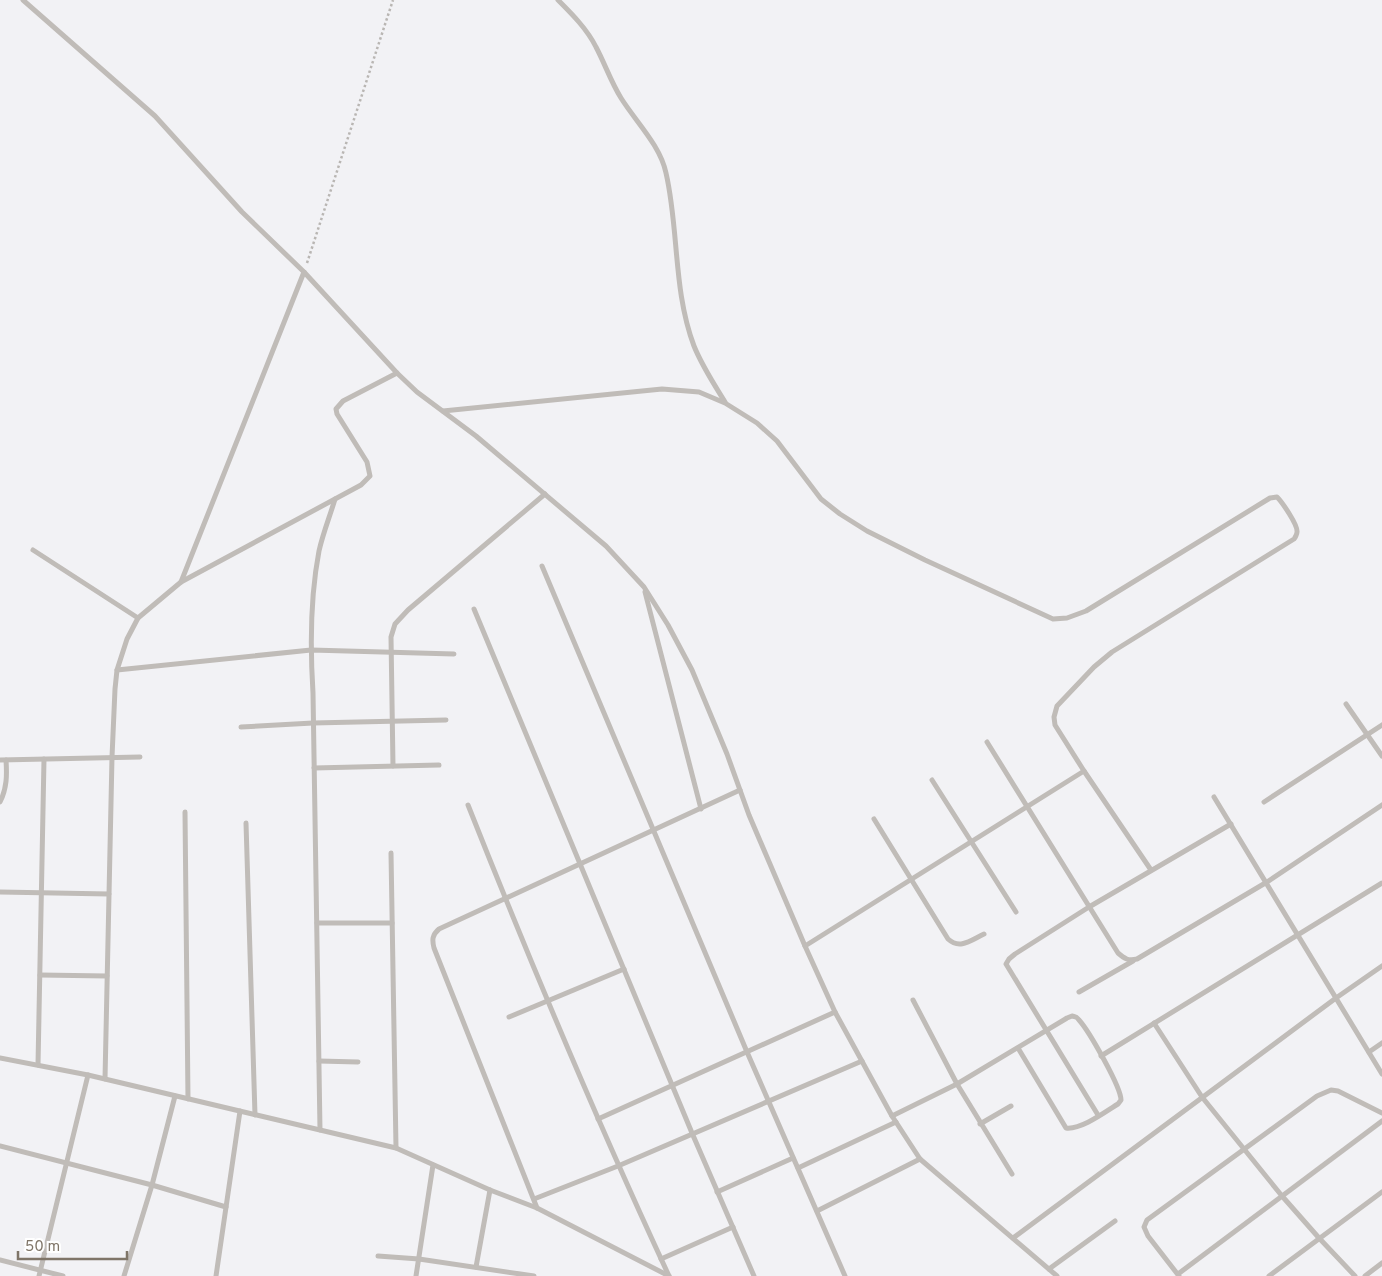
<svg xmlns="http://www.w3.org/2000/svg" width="1382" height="1276" viewBox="0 0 1382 1276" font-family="Overpass,sans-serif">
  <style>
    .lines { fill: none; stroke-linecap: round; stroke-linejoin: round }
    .path { stroke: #b9b6b3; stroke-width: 2.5; stroke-dasharray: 2.5 2.5; stroke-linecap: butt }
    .minor { stroke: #c0bcb8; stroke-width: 5 }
  </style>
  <rect width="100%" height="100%" fill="#f2f2f5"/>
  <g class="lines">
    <polyline class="path" points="307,263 393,0"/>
    <g class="minor">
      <polyline points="23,0 155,116 242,212 304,272 397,373 417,392 476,436 606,546 644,587 668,625 692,670 727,754 749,815 805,946 835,1012 892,1116 920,1159 1057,1276"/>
      <path d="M558,0C572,14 587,29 596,47C605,64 611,82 621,98C636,122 660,145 666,173C679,229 673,291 694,346C702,366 714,384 725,402"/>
      <path d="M443,411L662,389L699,392L725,403L757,423L777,441L821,499L840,514L867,531L925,560L1053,619L1067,618L1086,611L1270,498L1277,497C1282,502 1298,525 1297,532C1297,534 1295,538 1294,539L1112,652L1094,667L1057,706L1054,717L1055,725L1084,771"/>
      <polyline points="33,550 138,618"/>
      <polyline points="542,566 747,1052 845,1276"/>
      <polyline points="181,582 304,272"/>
      <polyline points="645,592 701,809"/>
      <polyline points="474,609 692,1133 754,1276"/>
      <polyline points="117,670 311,650 454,654"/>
      <polyline points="1346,704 1382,756"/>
      <polyline points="241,727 313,723 446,720"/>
      <path d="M987,742L1118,953C1125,959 1128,961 1137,959L1267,882L1382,805"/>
      <polyline points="0,760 140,757"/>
      <polyline points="393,766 391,637 395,624 408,610 545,494"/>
      <polyline points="314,768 439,765"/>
      <polyline points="932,780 1016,912"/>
      <polyline points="1214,797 1382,1074"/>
      <path d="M0,802C7,788 7,775 6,760"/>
      <polyline points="1264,802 1382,725"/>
      <path d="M468,805C531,964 597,1121 669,1276"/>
      <polyline points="185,812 188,1099"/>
      <path d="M874,819L948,939C960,950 971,940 984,934"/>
      <polyline points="246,823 255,1115"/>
      <polyline points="391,853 396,1148"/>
      <polyline points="0,892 109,894"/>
      <polyline points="317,923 392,923"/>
      <polyline points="805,946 1084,771 1151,870"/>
      <polyline points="40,975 107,976"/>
      <polyline points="1079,992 1133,961"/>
      <polyline points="913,1000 957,1084 1012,1174"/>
      <polyline points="509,1017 624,969"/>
      <polyline points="1154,1023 1202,1097 1282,1196 1319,1238 1355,1276"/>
      <polyline points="1369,1052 1382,1043"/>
      <polyline points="1101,1056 1382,883"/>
      <polyline points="0,1058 88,1075 396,1148 490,1190 537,1208 669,1276"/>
      <polyline points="319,1061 358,1062"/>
      <polyline points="38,1065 44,759"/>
      <polyline points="105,1079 112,757 115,689 117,670 127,639 138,618 181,582 361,485 370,476 367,462 337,414 336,409 343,401 397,373"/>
      <polyline points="1098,1115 1006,964 1009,959 1015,954 1089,907 1231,824"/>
      <path d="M892,1116L957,1084L1067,1018L1072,1016C1076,1017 1076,1016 1079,1020C1089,1031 1121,1087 1121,1100L1118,1104C1105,1112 1081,1130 1066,1128L1018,1048"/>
      <polyline points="598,1119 835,1012"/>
      <polyline points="980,1124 1011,1106"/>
      <path d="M320,1130L313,693C310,646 310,598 319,551C323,533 330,516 335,499"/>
      <polyline points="0,1146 152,1185 226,1207"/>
      <polyline points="798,1168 896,1122"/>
      <polyline points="717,1192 793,1158"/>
      <polyline points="534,1199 618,1166 862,1061"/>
      <path d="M537,1208L434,948C432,940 432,935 439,929L740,790"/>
      <polyline points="817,1211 920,1159"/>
      <polyline points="1013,1238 1336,998 1382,966"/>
      <polyline points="378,1256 419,1259 534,1276"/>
      <polyline points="661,1259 733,1227"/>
      <polyline points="0,1260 63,1276"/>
      <polyline points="476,1267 490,1190"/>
      <polyline points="1049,1269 1115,1221"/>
      <polyline points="1178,1274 1382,1121"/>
      <polyline points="39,1276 88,1075"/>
      <polyline points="124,1276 152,1185 175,1096"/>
      <polyline points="216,1276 240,1111"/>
      <polyline points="416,1276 433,1165"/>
      <polyline points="1179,1276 1148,1236 1144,1227 1147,1220 1317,1096 1331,1090 1338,1091 1382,1113"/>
      <polyline points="1269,1276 1382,1192"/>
      <polyline points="1365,1276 1382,1263"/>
    </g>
  </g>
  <path d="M18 1251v8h109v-8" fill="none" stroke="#7f7568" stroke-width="2.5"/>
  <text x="25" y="1251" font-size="15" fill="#7f7568" stroke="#ffffff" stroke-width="4" paint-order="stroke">50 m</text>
</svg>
